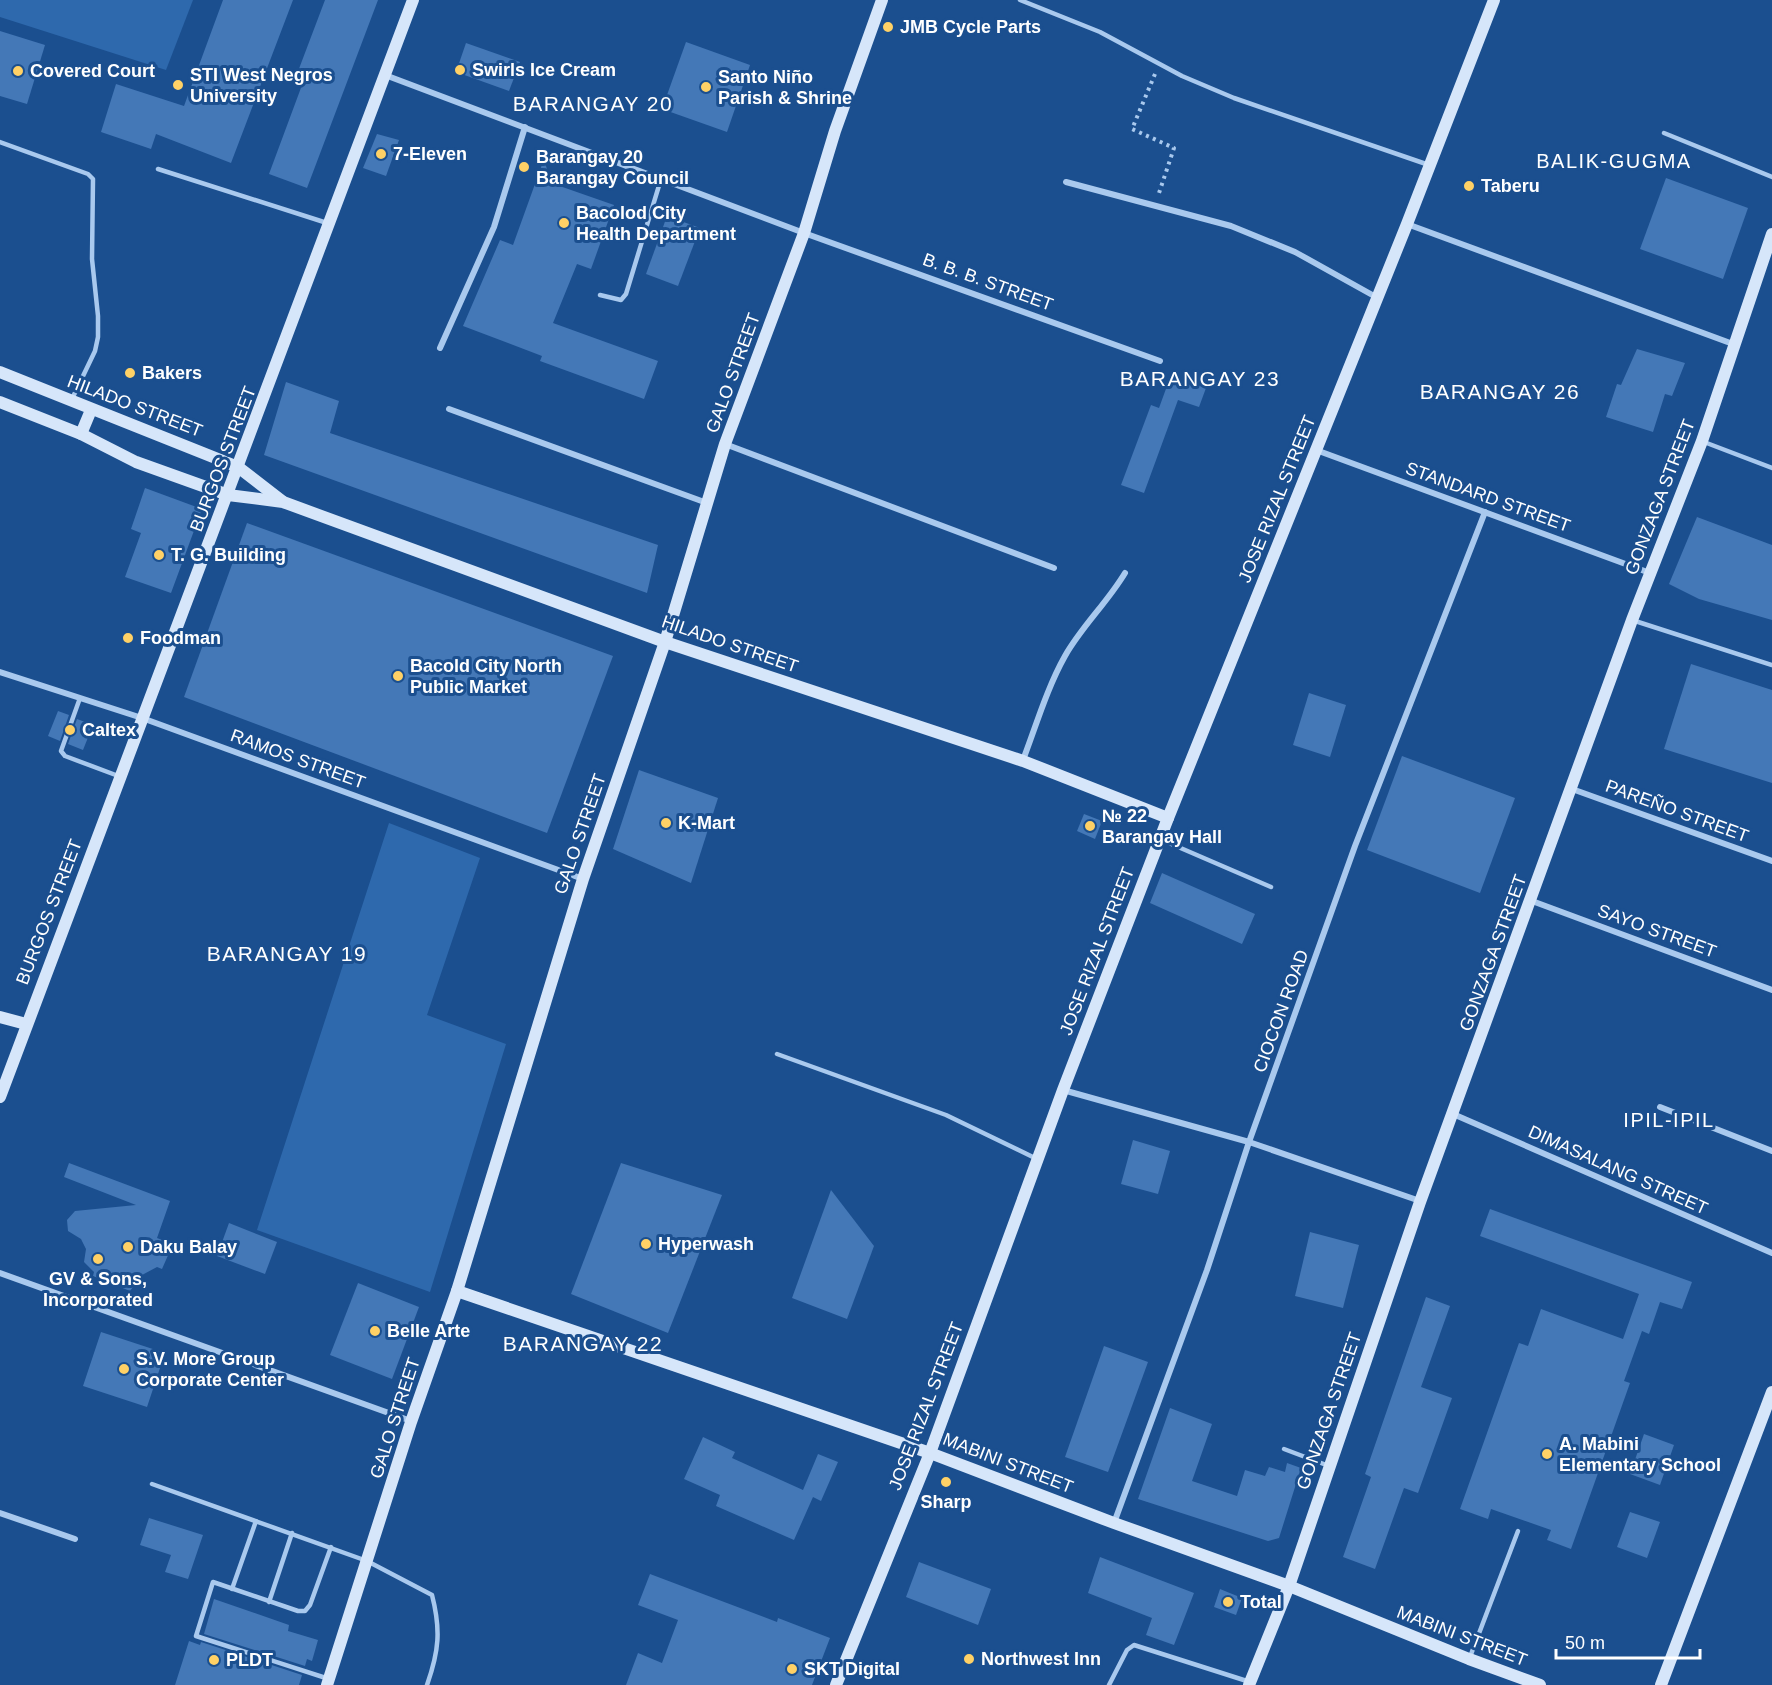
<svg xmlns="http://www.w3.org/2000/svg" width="1772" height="1685" viewBox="0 0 1772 1685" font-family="Helvetica,sans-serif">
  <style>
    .green { fill: #2e69ad }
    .building { fill: #4478b7 }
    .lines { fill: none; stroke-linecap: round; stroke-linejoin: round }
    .path { stroke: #a9c9ee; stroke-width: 4; stroke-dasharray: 3 4.5; stroke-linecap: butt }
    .lane { stroke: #a9c9ee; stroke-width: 4.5 }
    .street { stroke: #a9c9ee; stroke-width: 6 }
    .secondary { stroke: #d6e6fa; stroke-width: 12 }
    .poi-dot { fill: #ffd166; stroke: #1b4f8f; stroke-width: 2 }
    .labels { text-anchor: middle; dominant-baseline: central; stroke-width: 6; stroke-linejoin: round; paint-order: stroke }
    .poi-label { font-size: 18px; font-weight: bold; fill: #fff; stroke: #1b4f8f; text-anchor: start }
    .street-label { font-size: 18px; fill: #fff; stroke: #1b4f8f }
    .neighbourhood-label { font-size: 20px; letter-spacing: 1.5px; fill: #fff; stroke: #1b4f8f }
    .quarter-label { font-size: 21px; letter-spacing: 1.5px; fill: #fff; stroke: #1b4f8f }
  </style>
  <rect width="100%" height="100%" fill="#1b4f8f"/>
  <g class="green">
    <polygon points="0,0 193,0 166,70 0,17"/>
    <polygon points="389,823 480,858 427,1015 506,1044 430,1292 257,1230"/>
  </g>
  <g class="building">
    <polygon points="223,0 293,0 231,163 156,134 151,149 101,132 116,84 184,106"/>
    <polygon points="325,0 378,0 307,188 269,174 305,77 297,74"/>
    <polygon points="0,31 45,45 27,104 0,96"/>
    <polygon points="686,42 750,65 727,132 662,109"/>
    <polygon points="466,43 520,62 509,91 456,72"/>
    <polygon points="377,134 399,140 386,176 363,168"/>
    <polygon points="544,159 551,183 614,205 591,269 577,264 553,323 658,361 644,399 540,361 542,356 463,326 500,240 513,245"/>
    <polygon points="1666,178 1748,208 1723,279 1640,249"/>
    <polygon points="667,216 700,228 678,286 646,274"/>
    <polygon points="1637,349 1685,363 1672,396 1665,394 1653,432 1606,417 1617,384 1621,385"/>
    <polygon points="1171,375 1206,388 1199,407 1178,400 1144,493 1121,485 1151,405 1159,408"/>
    <polygon points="286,382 339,401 330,433 658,545 647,593 264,455"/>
    <polygon points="145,488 202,509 171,593 125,577 141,533 131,529"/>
    <polygon points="1697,517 1772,545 1772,620 1699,599 1669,584"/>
    <polygon points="247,523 613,656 547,833 184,697"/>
    <polygon points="1691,664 1772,690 1772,783 1664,749"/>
    <polygon points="1309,693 1346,705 1330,757 1293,745"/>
    <polygon points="58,711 69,715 60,741 48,736"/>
    <polygon points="77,719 93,725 83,750 68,744"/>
    <polygon points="1402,756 1515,798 1480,893 1367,850"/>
    <polygon points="639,770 718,798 691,883 613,849"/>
    <polygon points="1084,814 1102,821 1095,839 1077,831"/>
    <polygon points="1162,873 1255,914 1242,944 1150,903"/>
    <polygon points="1133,1140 1170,1151 1158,1194 1121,1184"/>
    <polygon points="69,1163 170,1201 157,1238 173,1244 162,1269 157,1267 142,1275 130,1291 93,1276 94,1272 84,1262 86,1249 81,1239 68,1231 67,1220 75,1211 136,1205 64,1177"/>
    <polygon points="621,1163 722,1195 668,1333 571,1294"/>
    <polygon points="831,1190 874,1246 847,1319 792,1298"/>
    <polygon points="1490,1209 1692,1282 1682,1309 1660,1302 1649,1334 1642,1331 1624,1381 1630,1383 1571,1549 1547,1540 1551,1530 1491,1509 1488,1519 1460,1509 1519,1343 1528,1346 1541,1309 1623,1339 1639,1294 1480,1236"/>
    <polygon points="229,1223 277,1242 265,1274 217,1256"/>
    <polygon points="1310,1232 1359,1245 1343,1308 1295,1296"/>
    <polygon points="358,1283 419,1307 392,1379 330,1355"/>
    <polygon points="1426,1297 1450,1306 1421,1387 1452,1398 1418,1493 1404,1488 1375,1569 1343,1557 1371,1477 1365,1474"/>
    <polygon points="101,1332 165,1353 147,1407 83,1386"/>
    <polygon points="1104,1346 1148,1362 1108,1472 1065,1457"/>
    <polygon points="1170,1408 1212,1424 1192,1481 1237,1496 1245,1470 1265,1476 1269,1467 1285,1472 1287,1463 1301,1468 1279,1538 1268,1541 1138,1499"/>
    <polygon points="1644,1434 1674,1445 1660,1485 1630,1474"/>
    <polygon points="703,1437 735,1452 732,1458 803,1490 818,1454 838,1462 821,1501 813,1497 794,1540 716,1506 720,1495 684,1479"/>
    <polygon points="1630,1512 1660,1522 1647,1558 1617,1547"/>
    <polygon points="149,1518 203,1535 188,1579 165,1572 171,1555 140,1545"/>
    <polygon points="1100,1557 1194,1593 1174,1645 1146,1635 1152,1618 1088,1593"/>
    <polygon points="919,1562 991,1589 978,1625 906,1597"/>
    <polygon points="650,1574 777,1622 778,1618 830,1638 812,1685 626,1685 638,1653 662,1663 678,1620 638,1605"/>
    <polygon points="1220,1589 1242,1598 1236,1615 1214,1607"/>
    <polygon points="214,1599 289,1625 288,1631 318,1640 312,1661 307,1659 305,1666 204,1634"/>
    <polygon points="189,1641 200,1645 201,1642 302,1675 299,1685 175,1685"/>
  </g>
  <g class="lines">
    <polyline class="path" points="1155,74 1132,129 1174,148 1158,196"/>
    <g class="lane">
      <polyline points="1020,0 1100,32 1182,76 1234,98 1429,165"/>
      <polyline points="1664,133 1772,177"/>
      <polyline points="0,142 88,174 93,179 92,259 98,316 98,337 95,351 72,399"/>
      <polyline points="158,169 327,223"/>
      <polyline points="600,295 621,300 626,294 661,179"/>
      <polyline points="1704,442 1772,468"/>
      <polyline points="1632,620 1772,665"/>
      <polyline points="80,698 61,751 65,756 121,777"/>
      <polyline points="1162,840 1271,887"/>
      <polyline points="777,1054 946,1115 1037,1159"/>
      <polyline points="1284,1449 1329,1466"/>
      <path d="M152,1484L367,1561L432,1595C441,1630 439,1651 427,1685"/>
      <polyline points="232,1589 256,1521"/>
      <polyline points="269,1602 292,1533"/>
      <polyline points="1470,1657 1518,1531"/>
      <polyline points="329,1679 196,1636 213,1582 298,1611 305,1611 310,1605 331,1547"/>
      <polyline points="1109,1685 1127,1650 1134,1645 1250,1682"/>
    </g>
    <g class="street">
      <polyline points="385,75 804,233 1160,361"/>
      <polyline points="1066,182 1231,226 1295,252 1376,297"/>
      <polyline points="1407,224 1733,344"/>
      <polyline points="440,348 494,227 525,127"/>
      <polyline points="449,409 707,503"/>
      <polyline points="725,444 1054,568"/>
      <polyline points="1316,450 1650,573"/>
      <polyline points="0,672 142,718 583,879"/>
      <path d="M1023,760C1036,726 1047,688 1065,656C1082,626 1107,603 1125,573"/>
      <polyline points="1572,789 1772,861"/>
      <polyline points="1532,901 1772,990"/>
      <polyline points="1063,1090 1249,1142 1420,1201"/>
      <polyline points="1660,1107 1772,1151"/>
      <polyline points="1453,1114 1772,1253"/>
      <polyline points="0,1273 411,1421"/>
      <polyline points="0,1513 75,1539"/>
      <polyline points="1114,1523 1207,1270 1249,1142 1355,846 1485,512"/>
    </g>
    <g class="secondary">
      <polyline points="0,372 238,467 282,501"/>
      <polyline points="0,402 81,434 136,462 228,495 283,502 665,642 1023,761 1168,818"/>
      <polyline points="81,434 91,410"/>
      <polyline points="0,1017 26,1024"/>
      <polyline points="0,1097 413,0"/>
      <polyline points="457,1291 930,1453 1114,1523 1289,1586 1469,1659 1540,1685"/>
      <polyline points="327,1685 411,1422 457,1291 583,879 665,642 725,444 804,233 835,131 882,0"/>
      <polyline points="836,1685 930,1453 1063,1090 1168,818 1407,224 1494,0"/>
      <polyline points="1249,1685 1289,1586 1420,1202 1632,620 1702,441 1772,234"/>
      <polyline points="1661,1685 1772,1392"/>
    </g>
  </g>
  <g class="poi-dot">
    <circle cx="888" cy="27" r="6"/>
    <circle cx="460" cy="70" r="6"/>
    <circle cx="18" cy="71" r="6"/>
    <circle cx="178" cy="85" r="6"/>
    <circle cx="706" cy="87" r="6"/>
    <circle cx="381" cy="154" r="6"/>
    <circle cx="524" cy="167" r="6"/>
    <circle cx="1469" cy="186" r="6"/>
    <circle cx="564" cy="223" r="6"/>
    <circle cx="130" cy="373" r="6"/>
    <circle cx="159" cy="555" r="6"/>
    <circle cx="128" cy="638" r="6"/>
    <circle cx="398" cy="676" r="6"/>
    <circle cx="70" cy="730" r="6"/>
    <circle cx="666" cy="823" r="6"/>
    <circle cx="1090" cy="826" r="6"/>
    <circle cx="646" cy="1244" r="6"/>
    <circle cx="128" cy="1247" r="6"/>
    <circle cx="98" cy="1259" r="6"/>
    <circle cx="375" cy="1331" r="6"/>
    <circle cx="124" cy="1369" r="6"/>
    <circle cx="1547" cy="1454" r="6"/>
    <circle cx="946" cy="1482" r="6"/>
    <circle cx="1228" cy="1602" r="6"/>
    <circle cx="969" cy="1659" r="6"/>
    <circle cx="214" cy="1660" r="6"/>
    <circle cx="792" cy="1669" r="6"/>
  </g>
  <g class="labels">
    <g class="poi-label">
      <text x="900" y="27">JMB Cycle Parts</text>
      <text x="472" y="70">Swirls Ice Cream</text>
      <text x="30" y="71">Covered Court</text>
      <text x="190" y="75">STI West Negros<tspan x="190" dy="21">University</tspan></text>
      <text x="718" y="77">Santo Niño<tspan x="718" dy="21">Parish &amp; Shrine</tspan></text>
      <text x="393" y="154">7-Eleven</text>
      <text x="536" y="157">Barangay 20<tspan x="536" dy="21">Barangay Council</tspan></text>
      <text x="1481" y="186">Taberu</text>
      <text x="576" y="213">Bacolod City<tspan x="576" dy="21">Health Department</tspan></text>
      <text x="142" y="373">Bakers</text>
      <text x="171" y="555">T. G. Building</text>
      <text x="140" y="638">Foodman</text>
      <text x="410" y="666">Bacold City North<tspan x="410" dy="21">Public Market</tspan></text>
      <text x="82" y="730">Caltex</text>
      <text x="1102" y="816">№ 22<tspan x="1102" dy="21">Barangay Hall</tspan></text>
      <text x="678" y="823">K-Mart</text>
      <text x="658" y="1244">Hyperwash</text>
      <text x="140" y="1247">Daku Balay</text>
      <text x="98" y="1279" text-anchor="middle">GV &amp; Sons,<tspan x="98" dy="21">Incorporated</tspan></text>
      <text x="387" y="1331">Belle Arte</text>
      <text x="136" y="1359">S.V. More Group<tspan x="136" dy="21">Corporate Center</tspan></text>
      <text x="1559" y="1444">A. Mabini<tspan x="1559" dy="21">Elementary School</tspan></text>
      <text x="946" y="1502" text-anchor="middle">Sharp</text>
      <text x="1240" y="1602">Total</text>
      <text x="981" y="1659">Northwest Inn</text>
      <text x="226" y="1660">PLDT</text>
      <text x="804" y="1669">SKT Digital</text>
    </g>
    <g class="street-label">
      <text transform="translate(988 282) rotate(20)">B. B. B. STREET</text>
      <text transform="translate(733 373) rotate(-70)">GALO STREET</text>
      <text transform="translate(135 406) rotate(21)">HILADO STREET</text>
      <text transform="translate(223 459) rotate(-69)">BURGOS STREET</text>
      <text transform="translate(1488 497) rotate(20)">STANDARD STREET</text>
      <text transform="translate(1660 497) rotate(-69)">GONZAGA STREET</text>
      <text transform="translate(1277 499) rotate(-68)">JOSE RIZAL STREET</text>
      <text transform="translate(730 644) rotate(19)">HILADO STREET</text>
      <text transform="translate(298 759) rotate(20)">RAMOS STREET</text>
      <text transform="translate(1677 811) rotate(20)">PAREÑO STREET</text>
      <text transform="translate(580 834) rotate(-71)">GALO STREET</text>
      <text transform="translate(49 912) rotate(-69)">BURGOS STREET</text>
      <text transform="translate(1657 931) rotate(20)">SAYO STREET</text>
      <text transform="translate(1097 951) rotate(-69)">JOSE RIZAL STREET</text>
      <text transform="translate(1493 953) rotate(-70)">GONZAGA STREET</text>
      <text transform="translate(1281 1011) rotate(-70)">CIOCON ROAD</text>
      <text transform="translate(1618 1170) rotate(24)">DIMASALANG STREET</text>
      <text transform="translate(926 1406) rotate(-69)">JOSE RIZAL STREET</text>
      <text transform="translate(1329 1411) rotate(-71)">GONZAGA STREET</text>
      <text transform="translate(395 1418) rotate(-72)">GALO STREET</text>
      <text transform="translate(1008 1463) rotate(21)">MABINI STREET</text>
      <text transform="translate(1462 1636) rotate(21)">MABINI STREET</text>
    </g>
    <g class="neighbourhood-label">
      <text x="1614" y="161">BALIK-GUGMA</text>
      <text x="1669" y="1120">IPIL-IPIL</text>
    </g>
    <g class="quarter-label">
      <text x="593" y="103">BARANGAY 20</text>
      <text x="1200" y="378">BARANGAY 23</text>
      <text x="1500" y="391">BARANGAY 26</text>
      <text x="287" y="953">BARANGAY 19</text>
      <text x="583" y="1343">BARANGAY 22</text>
    </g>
  </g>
  <path d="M1556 1649v9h144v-9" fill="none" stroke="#ffffff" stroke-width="3"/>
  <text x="1565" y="1649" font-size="18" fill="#ffffff" stroke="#1b4f8f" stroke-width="4.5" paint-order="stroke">50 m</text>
</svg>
